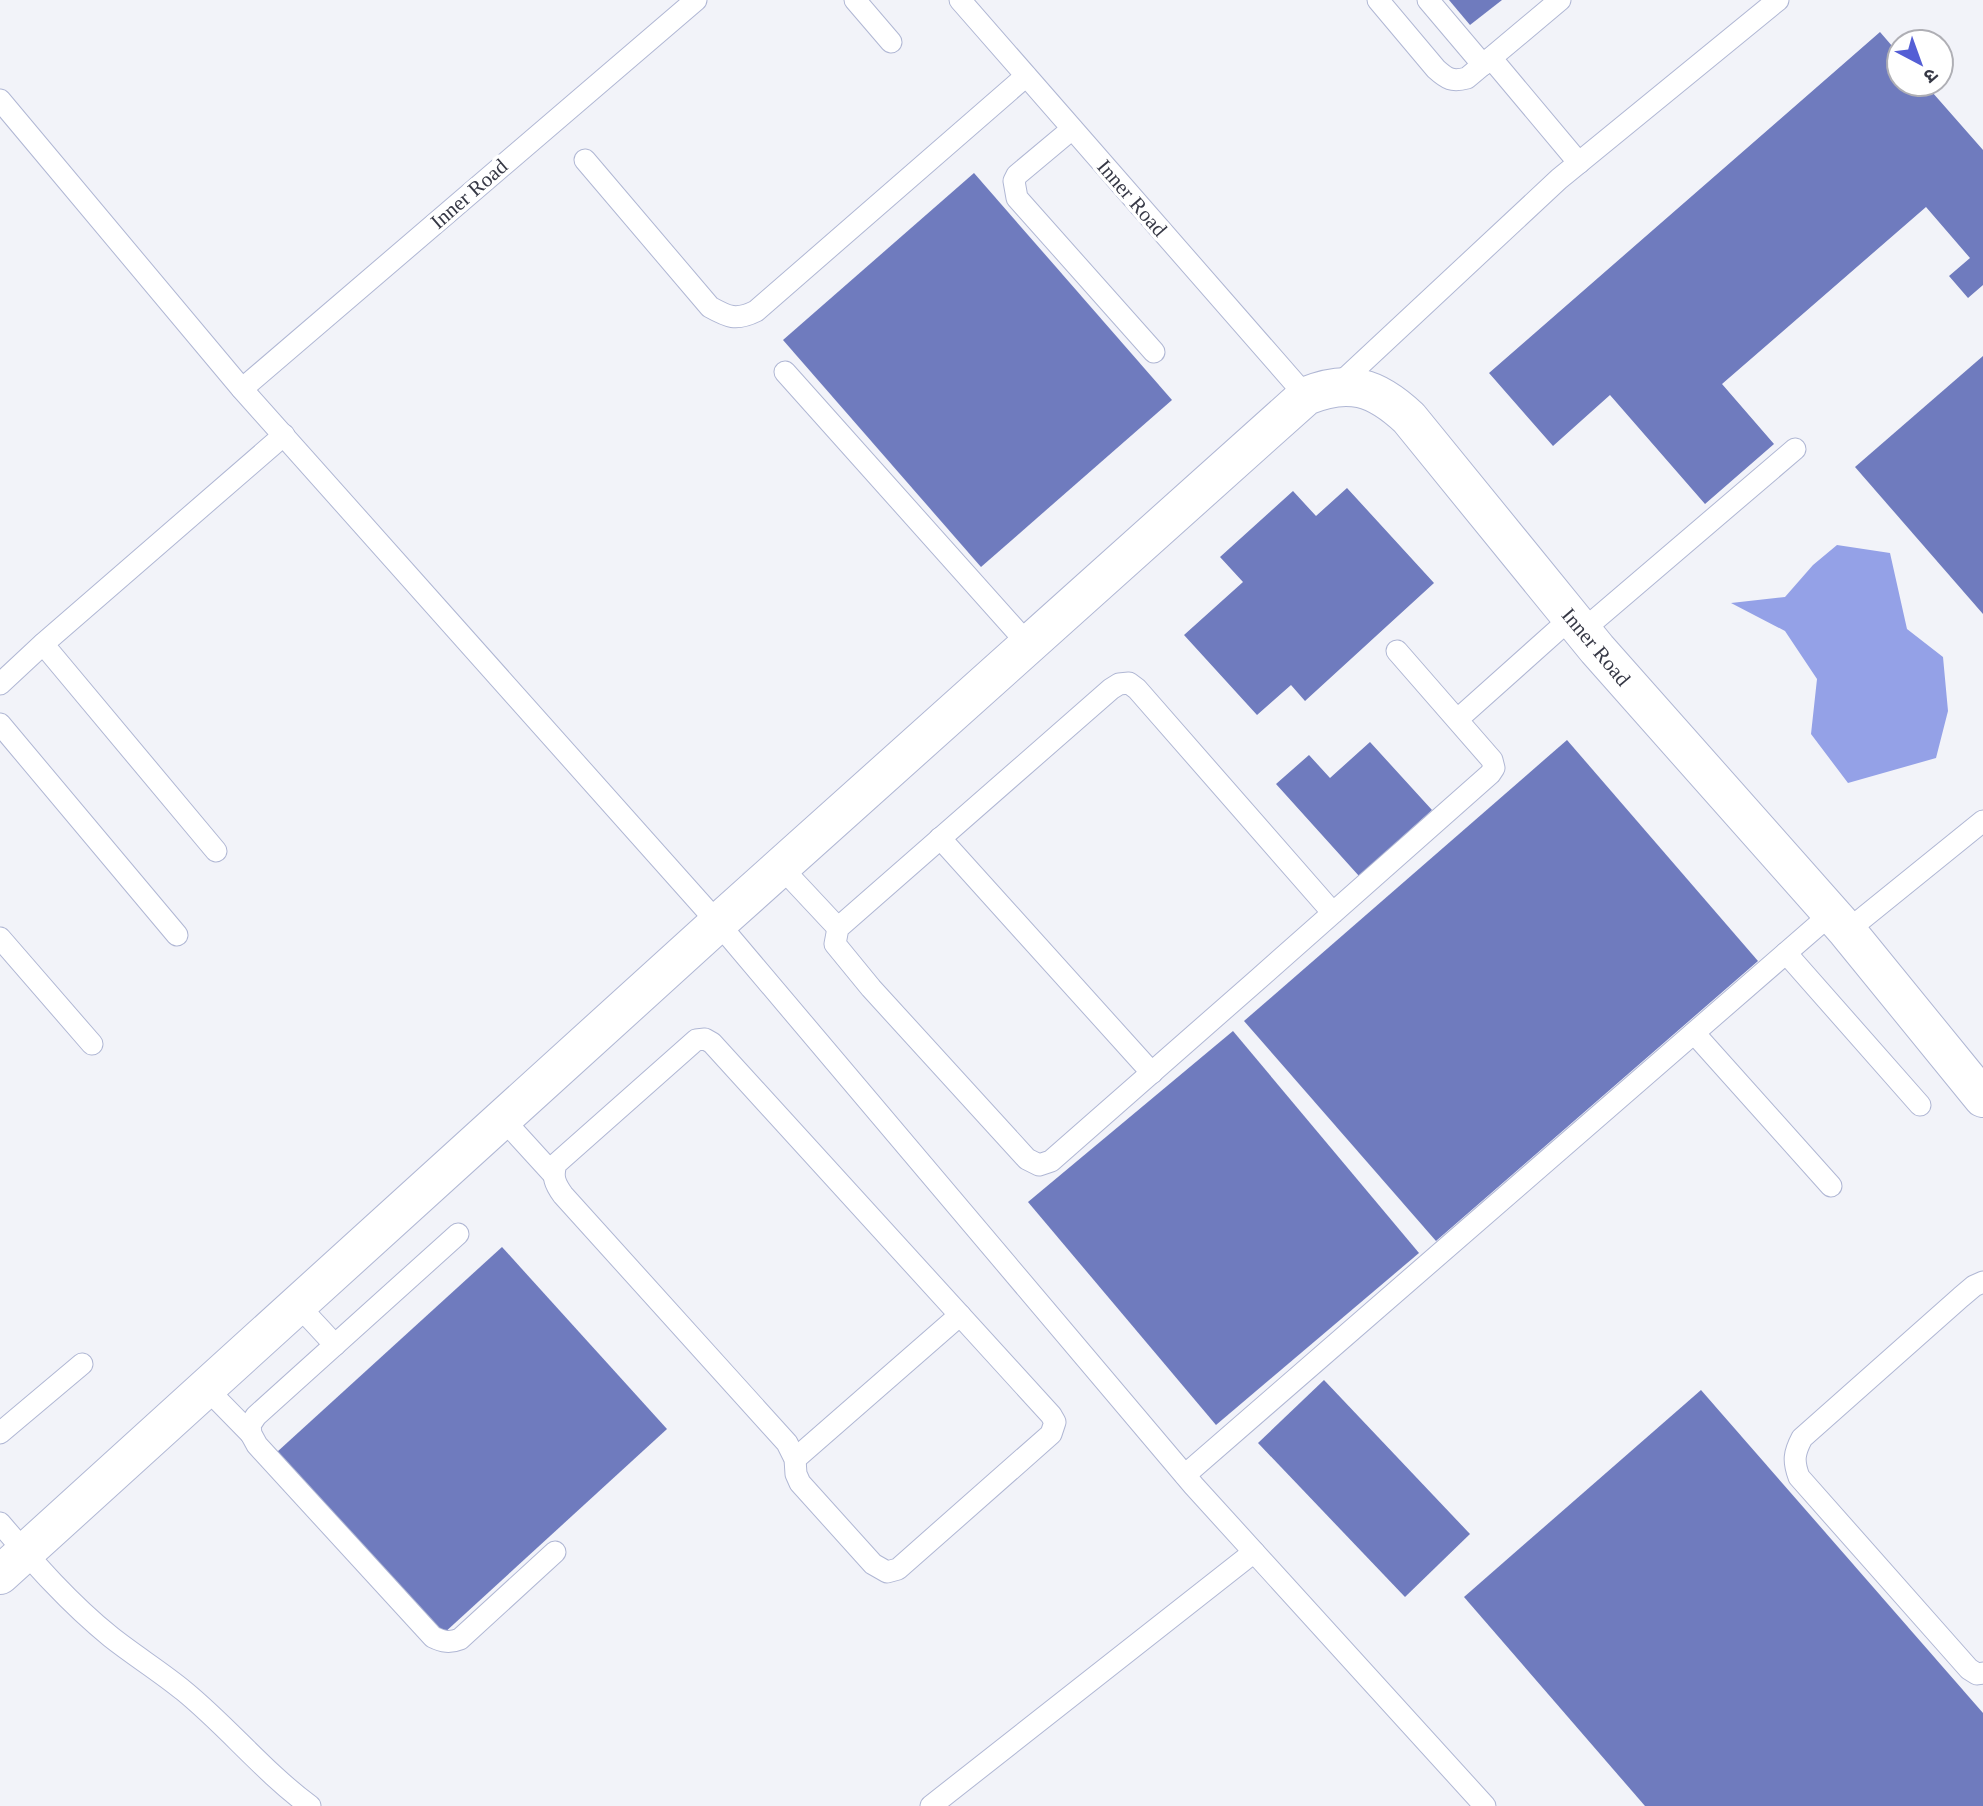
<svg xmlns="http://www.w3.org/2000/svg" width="1983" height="1806" viewBox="0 0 1983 1806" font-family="'Times New Roman','Noto Sans Devanagari',serif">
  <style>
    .water { fill: #94a1e7 }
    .building { fill: #6f7bbe }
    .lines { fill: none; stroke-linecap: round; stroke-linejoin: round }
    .service-casing { stroke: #b0b7d4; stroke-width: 23 }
    .minor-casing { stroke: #b0b7d4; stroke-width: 40 }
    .service { stroke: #fff; stroke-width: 21 }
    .minor { stroke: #fff; stroke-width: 38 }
    .labels { text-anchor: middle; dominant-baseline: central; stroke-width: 7; stroke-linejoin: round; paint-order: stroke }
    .street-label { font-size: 21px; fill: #363845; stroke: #fff }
  </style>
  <rect width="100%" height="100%" fill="#f2f3f9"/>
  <polygon class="water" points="1837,545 1890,553 1907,629 1943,657 1948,711 1936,758 1848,783 1811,734 1817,679 1785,631 1731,603 1785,597 1813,565"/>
  <g class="building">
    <polygon points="1449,0 1502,0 1470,25"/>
    <polygon points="1880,32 1899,54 1899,84 1925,84 1983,150 1983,285 1968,298 1949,276 1970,258 1926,207 1722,384 1774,444 1705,504 1610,395 1553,446 1489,373"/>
    <polygon points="974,173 1172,400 981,567 783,340"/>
    <polygon points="1983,356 1983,614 1855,467"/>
    <polygon points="1347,488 1434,583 1305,701 1291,685 1257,715 1184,635 1243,582 1220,557 1293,491 1316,516"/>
    <polygon points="1567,740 1758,961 1436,1241 1244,1021"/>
    <polygon points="1370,742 1432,810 1359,876 1276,784 1309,755 1330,778"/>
    <polygon points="1233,1031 1419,1253 1216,1425 1028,1202"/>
    <polygon points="502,1247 667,1429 443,1634 277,1452"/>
    <polygon points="1324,1380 1470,1534 1405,1597 1258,1443"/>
    <polygon points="1701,1390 1983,1713 1983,1806 1645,1806 1464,1597"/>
  </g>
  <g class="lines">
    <g class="service-casing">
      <g id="service">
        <polyline points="855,0 891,42"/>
        <polyline points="960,0 1306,396"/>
        <path d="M1378,0L1436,69C1447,79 1452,82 1467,78L1560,0"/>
        <polyline points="1428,0 1483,65"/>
        <polyline points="1491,58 1579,163"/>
        <polyline points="0,100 242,389 718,923 1194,1486 1485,1806"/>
        <polyline points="1072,129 1017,175 1014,181 1017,198 1154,352"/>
        <path d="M585,160L710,307C728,317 736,321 756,311L1026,76"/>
        <polyline points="785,372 1029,645"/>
        <polyline points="1335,388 1559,179 1778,0"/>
        <polyline points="242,389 696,0"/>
        <polyline points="1582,631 1795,449"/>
        <polyline points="43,644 216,851"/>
        <polyline points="0,684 43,644 284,435"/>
        <polyline points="1458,719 1571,618"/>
        <polyline points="0,724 177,935"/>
        <polyline points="940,838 1152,1073"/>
        <polyline points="780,866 838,928"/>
        <path d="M1333,913L1137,689L1129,683L1119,684L1111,689L838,928L835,944L871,988L1027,1159L1039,1165L1051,1161C1198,1033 1344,903 1490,774L1494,768L1492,760L1397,651"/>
        <polyline points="1847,931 1983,821"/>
        <polyline points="0,938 92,1044"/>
        <polyline points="1786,953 1920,1105"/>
        <polyline points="1694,1033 1831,1186"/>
        <path d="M705,1039L712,1043L1051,1415L1055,1422L1051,1434L898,1569L887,1572L873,1564L800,1483L796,1474L795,1459L787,1443L563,1195C555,1184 552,1177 556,1164L696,1040Z"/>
        <polyline points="502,1118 553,1174"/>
        <path d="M458,1234L256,1416L250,1425L251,1434L257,1445L433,1637C443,1642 450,1643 460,1639L555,1552"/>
        <path d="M1983,1282L1974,1286L1961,1297L1802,1438C1794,1453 1793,1461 1799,1477L1969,1669L1977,1674L1983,1673"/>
        <polyline points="297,1304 335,1345"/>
        <polyline points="206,1388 251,1434"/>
        <polyline points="0,1433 82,1364"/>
        <polyline points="795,1459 960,1315"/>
        <polyline points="1185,1475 1832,913"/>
        <path d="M0,1523C35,1564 69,1603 111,1637C135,1656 161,1672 184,1691C228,1727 264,1772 310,1806"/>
        <polyline points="931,1806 1254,1552"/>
      </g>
    </g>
    <g class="minor-casing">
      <path id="minor" d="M0,1575L718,923L1306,396C1349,378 1376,387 1409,418L1597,649L1847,931L1983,1098"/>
    </g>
    <use href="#service" class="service"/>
    <use href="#minor" class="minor"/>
  </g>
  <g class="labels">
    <g class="street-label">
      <text transform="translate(469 194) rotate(-41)">Inner Road</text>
      <text transform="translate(1132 198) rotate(49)">Inner Road</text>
      <text transform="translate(1596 647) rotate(50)">Inner Road</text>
    </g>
  </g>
  <g transform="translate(1920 63) rotate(139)"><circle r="33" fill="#ffffff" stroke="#afafb5" stroke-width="2"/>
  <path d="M0-5L12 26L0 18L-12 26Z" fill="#545ed5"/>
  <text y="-10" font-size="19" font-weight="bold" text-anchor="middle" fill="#363845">उ</text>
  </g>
</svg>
